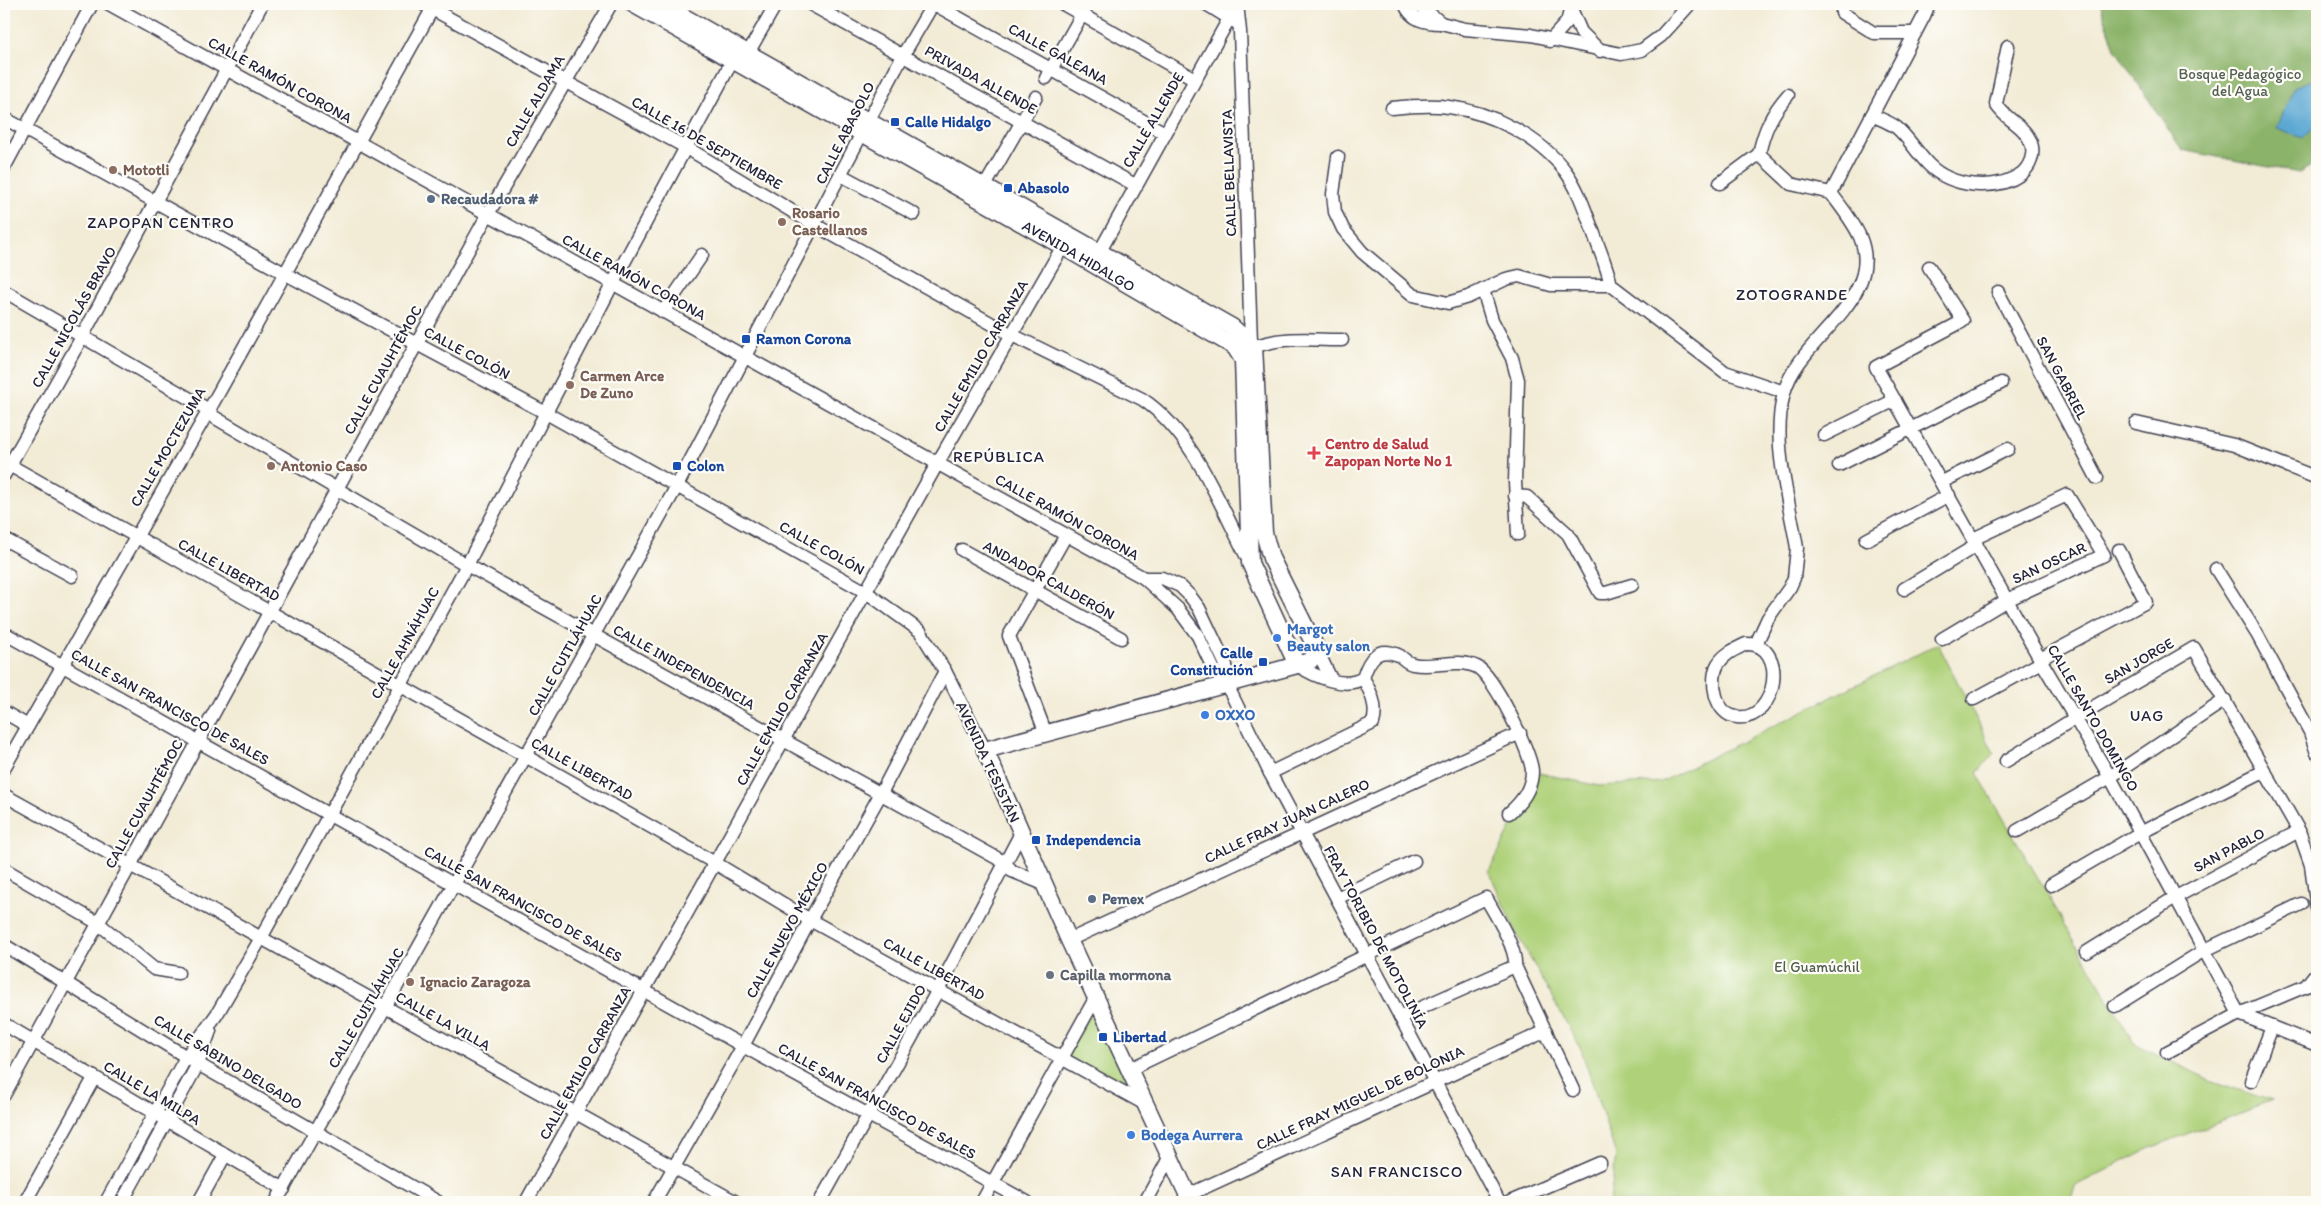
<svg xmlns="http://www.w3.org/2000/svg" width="2321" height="1206" viewBox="0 0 2321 1206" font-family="Itim,sans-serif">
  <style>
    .green { fill: #afd179; stroke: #687a5a }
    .forest { fill: #8bb369; stroke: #566a52 }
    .water { fill: #5aa7d3; stroke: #3e6487 }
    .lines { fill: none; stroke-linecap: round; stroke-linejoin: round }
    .minor-casing { stroke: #414052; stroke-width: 15 }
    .major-casing { stroke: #414052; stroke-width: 19 }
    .minor { stroke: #fff; stroke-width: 12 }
    .major { stroke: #fff; stroke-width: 16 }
    .transit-dot { fill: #1a4fb4; stroke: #fdfcf7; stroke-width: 2 }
    .education-dot { fill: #8d6e63; stroke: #fdfcf7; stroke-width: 2 }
    .service-dot { fill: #5c6f8a; stroke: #fdfcf7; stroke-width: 2 }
    .health-dot { fill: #e0444e; stroke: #fdfcf7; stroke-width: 2 }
    .shop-dot { fill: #3f7fe0; stroke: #fdfcf7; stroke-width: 2 }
    .worship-dot { fill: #6b7280; stroke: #fdfcf7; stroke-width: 2 }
    .labels { text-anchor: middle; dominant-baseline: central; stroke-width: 4.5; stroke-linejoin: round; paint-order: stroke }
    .street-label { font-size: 15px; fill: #22223b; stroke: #fdfcf7 }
    .park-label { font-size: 15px; fill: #535f51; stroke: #fdfcf7 }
    .transit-label { font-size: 15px; font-weight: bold; fill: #164399; stroke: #fdfcf7; text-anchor: start }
    .education-label { font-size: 15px; font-weight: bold; fill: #785e54; stroke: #fdfcf7; text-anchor: start }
    .service-label { font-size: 15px; font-weight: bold; fill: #4e5e75; stroke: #fdfcf7; text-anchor: start }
    .health-label { font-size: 15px; font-weight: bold; fill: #be3a42; stroke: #fdfcf7; text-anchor: start }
    .shop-label { font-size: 15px; font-weight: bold; fill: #366cbe; stroke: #fdfcf7; text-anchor: start }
    .worship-label { font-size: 15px; font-weight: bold; fill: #5b616d; stroke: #fdfcf7; text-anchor: start }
    .neighbourhood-label { font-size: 16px; letter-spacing: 1px; fill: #22223b; stroke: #fdfcf7 }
  </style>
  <rect width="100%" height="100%" fill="#fdfcf7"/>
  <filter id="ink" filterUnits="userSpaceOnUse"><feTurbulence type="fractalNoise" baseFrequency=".02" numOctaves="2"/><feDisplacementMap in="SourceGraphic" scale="10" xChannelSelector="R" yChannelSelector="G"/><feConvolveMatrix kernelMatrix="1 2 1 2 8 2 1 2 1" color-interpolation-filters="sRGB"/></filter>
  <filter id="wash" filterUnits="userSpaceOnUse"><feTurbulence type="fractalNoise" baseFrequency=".0096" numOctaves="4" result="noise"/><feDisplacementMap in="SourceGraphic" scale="20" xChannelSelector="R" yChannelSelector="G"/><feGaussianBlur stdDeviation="1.12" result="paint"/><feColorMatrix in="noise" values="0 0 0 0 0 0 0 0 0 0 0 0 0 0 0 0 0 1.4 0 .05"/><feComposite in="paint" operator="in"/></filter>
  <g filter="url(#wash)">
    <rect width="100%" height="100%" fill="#f2ebd5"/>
    <g class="green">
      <polygon points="1938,644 1994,753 1977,773 2134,1043 2212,1081 2272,1101 2150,1148 2075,1186 2070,1202 1610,1202 1616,1155 1581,1049 1515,931 1489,871 1539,773 1599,786 1661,782"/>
      <polygon points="1094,1006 1131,1091 1066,1057"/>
    </g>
    <polygon class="forest" points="2100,4 2317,4 2317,163 2299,173 2182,150 2115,49"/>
    <polygon class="water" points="2317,78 2317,124 2303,138 2277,128 2294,87"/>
  </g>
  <g filter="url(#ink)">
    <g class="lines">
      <g class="minor-casing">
        <g id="minor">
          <polyline points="109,4 1144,578 1162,578 1180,586 1190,596 1199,608 1226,665 1227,685"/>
          <path d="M423,4L687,148L815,225L1012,335L1142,399C1195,434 1220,506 1249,561"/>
          <polyline points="810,4 1135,185"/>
          <polyline points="934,4 1165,133"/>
          <polyline points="1063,4 1195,79"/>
          <polyline points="1206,4 1235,22"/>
          <polyline points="1237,4 1240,31 1251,342"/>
          <path d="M1405,4C1411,20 1425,23 1441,23"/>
          <polyline points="1418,4 1441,23 1465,29 1531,35 1621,54 1642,50 1661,36 1690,4"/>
          <polyline points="1569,4 1581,32 1600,51"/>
          <polyline points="1842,13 1874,33 1915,33"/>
          <polyline points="1550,41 1567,22 1571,8"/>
          <polyline points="748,53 776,4"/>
          <polyline points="1046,78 1088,4"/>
          <path d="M1392,108C1410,106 1430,104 1449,107C1491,112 1540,137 1566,172C1579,190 1585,211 1593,231C1599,249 1607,266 1611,285"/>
          <path d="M1872,115C1880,119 1889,122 1896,127C1909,138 1917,153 1929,165C1951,187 1995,192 2021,174C2030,167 2035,154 2031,143C2025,125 2005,120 1996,104L2008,46"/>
          <polyline points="4,118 284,273 546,413 866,592 920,631 945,671 985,750"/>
          <polyline points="1759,154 1791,184 1831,193"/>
          <polyline points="1338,157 1333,194 1335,212 1343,229 1362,252 1413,295 1448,303 1468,297 1506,279 1519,276 1551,285 1611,285 1725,372 1784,392"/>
          <polyline points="4,168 92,4"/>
          <polyline points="841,175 914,214"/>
          <path d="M1720,183L1759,154C1764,130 1772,113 1788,95"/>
          <polyline points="985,186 1036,97"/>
          <polyline points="1100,251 1230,17 1239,6"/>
          <polyline points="1929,267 1963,321 1876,367 2040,659 2110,777 2239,1014 2317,1045"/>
          <polyline points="1483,290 1492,320 1512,358 1518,380 1515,482 1518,534"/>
          <polyline points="4,291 209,410 214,417 467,565 1004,862 1012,871 1044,884"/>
          <polyline points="1998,292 2097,478"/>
          <polyline points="663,312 702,255"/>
          <path d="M1254,347C1281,336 1313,340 1342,340"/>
          <polyline points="2136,423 2234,445 2317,478"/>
          <polyline points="1824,435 1895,400"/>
          <polyline points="4,462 715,863 810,920 1145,1104"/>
          <polyline points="1839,465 2001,383"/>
          <polyline points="4,475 82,337 262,4"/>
          <polyline points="1942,482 2008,449"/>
          <polyline points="1515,496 1527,497 1568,534 1600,593 1606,593 1632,585"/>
          <polyline points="4,539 72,576"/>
          <polyline points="1866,540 1949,495"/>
          <polyline points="962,550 1121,638"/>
          <polyline points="2216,569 2257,634 2310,732 2317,753"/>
          <polyline points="1144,578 1178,609 1198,636 1214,670 1227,685 1270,773 1499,1202"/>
          <polyline points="1904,589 1977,545"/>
          <polyline points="4,633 743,1046 1027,1202"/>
          <polyline points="1942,639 2007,600 2104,555 2067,495 1973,539"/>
          <path d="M1746,644C1789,642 1778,722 1737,717C1715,715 1709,680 1718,664C1725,653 1736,649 1746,644Z"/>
          <path d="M1756,644L1768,618L1790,587L1794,578L1797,548C1789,499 1771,443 1784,393C1798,338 1886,300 1860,237C1853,221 1841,207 1831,193L1924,16L1929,4"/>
          <polyline points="1318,652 1331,679"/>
          <polyline points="2040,659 2146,602 2119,550"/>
          <path d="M1297,665C1314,676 1345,690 1363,678C1369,659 1377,645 1400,656C1404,659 1407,663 1413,664C1433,669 1457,657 1477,667C1494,676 1531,752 1532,771C1532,789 1522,802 1509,813"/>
          <polyline points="1974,699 2042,662"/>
          <polyline points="4,712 28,726"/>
          <polyline points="1046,734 1009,636 1066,535"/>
          <polyline points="2006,761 2075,718 2194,648 2299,831 2311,865 2317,908"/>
          <polyline points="4,768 209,410 435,4"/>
          <path d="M1270,773L1373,723C1378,707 1371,692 1363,678"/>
          <polyline points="4,795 736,1202"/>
          <polyline points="2017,831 2110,777 2225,700"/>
          <polyline points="4,869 98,923 154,969 178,973"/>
          <polyline points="2051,885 2140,833 2264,771"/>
          <polyline points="1337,898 1414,861"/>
          <polyline points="1069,940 1520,733"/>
          <polyline points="4,945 198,1064 438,1202"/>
          <polyline points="2087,952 2174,898 2299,831"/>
          <polyline points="2115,1006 2203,951 2301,904"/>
          <polyline points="1400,1017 1515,966"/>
          <polyline points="4,1024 284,1189"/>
          <polyline points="2167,1052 2239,1014 2306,986 2317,972"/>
          <path d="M1130,1069L1486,898C1495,914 1517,948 1515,966L1573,1090"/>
          <polyline points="2251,1081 2272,1027"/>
          <polyline points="4,1095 488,214 611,4"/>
          <polyline points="1188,1195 1546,1031"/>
          <polyline points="25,1202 94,1078"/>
          <polyline points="106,1202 186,1057 217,1014 261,938 467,565 613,283 737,52"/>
          <polyline points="122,1202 198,1064 210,1031"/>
          <polyline points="199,1202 225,1155"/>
          <polyline points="276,1202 677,486 903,55 933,4"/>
          <polyline points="526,1202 937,464 1067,239"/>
          <polyline points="654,1202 743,1046 810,920 880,795 945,671"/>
          <polyline points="820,1202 938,990 1021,833"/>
          <polyline points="982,1202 1096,997"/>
          <polyline points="1145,1202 1169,1158"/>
          <polyline points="1510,1202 1600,1163"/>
        </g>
      </g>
      <g class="major-casing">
        <g id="major">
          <path id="s1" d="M633,4L1062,246L1235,347L1243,360L1250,563L1297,665"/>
          <polyline points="661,4 1232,327 1254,347 1264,533 1271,558 1318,652 1310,661 1297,665 985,750 1069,940 1191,1202"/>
        </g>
      </g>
      <use href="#minor" class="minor"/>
      <use href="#major" class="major"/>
    </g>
  </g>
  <g class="transit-dot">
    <rect x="890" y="117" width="10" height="10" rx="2.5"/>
    <rect x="1003" y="183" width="10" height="10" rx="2.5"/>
    <rect x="741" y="334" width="10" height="10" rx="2.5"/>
    <rect x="672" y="461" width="10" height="10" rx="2.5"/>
    <rect x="1258" y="657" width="10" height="10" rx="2.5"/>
    <rect x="1031" y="835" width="10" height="10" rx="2.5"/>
    <rect x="1098" y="1032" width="10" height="10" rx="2.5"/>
  </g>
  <g class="education-dot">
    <circle cx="113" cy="170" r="5"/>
    <circle cx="782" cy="222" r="5"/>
    <circle cx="570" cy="385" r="5"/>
    <circle cx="271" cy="466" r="5"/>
    <circle cx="410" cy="982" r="5"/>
  </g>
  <g class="service-dot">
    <circle cx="431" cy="199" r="5"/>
    <circle cx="1092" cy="899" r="5"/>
  </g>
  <path class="health-dot" d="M1311.5 445.5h5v5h5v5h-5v5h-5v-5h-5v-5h5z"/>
  <g class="shop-dot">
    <circle cx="1277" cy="638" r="5"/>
    <circle cx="1205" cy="715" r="5"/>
    <circle cx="1131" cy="1135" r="5"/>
  </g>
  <circle class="worship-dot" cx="1050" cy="975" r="5"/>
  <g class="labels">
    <g class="street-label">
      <text transform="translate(1058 54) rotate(29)">CALLE GALEANA</text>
      <text transform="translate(280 80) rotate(29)">CALLE RAMÓN CORONA</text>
      <text transform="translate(981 80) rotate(29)">PRIVADA ALLENDE</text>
      <text transform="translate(535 101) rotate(-60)">CALLE ALDAMA</text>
      <text transform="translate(1153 120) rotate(-60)">CALLE ALLENDE</text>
      <text transform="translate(845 133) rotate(-63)">CALLE ABASOLO</text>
      <text transform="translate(707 143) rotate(30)">CALLE 16 DE SEPTIEMBRE</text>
      <text transform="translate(1229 173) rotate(-92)">CALLE BELLAVISTA</text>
      <text stroke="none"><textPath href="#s1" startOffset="512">AVENIDA HIDALGO</textPath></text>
      <text transform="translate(634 277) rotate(29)">CALLE RAMÓN CORONA</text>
      <text transform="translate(74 317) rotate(-61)">CALLE NICOLÁS BRAVO</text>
      <text transform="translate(467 353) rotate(28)">CALLE COLÓN</text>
      <text transform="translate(981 356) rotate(-60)">CALLE EMILIO CARRANZA</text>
      <text transform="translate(383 370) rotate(-61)">CALLE CUAUHTÉMOC</text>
      <text transform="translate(2062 378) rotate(62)">SAN GABRIEL</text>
      <text transform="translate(168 447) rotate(-60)">CALLE MOCTEZUMA</text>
      <text transform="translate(1067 517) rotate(29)">CALLE RAMÓN CORONA</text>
      <text transform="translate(822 548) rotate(29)">CALLE COLÓN</text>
      <text transform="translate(2049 563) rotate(-25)">SAN OSCAR</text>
      <text transform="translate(229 570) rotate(29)">CALLE LIBERTAD</text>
      <text transform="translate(1049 580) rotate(29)">ANDADOR CALDERÓN</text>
      <text transform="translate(405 643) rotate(-61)">CALLE AHNÁHUAC</text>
      <text transform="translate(565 655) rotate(-61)">CALLE CUITLÁHUAC</text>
      <text transform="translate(2139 661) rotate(-30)">SAN JORGE</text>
      <text transform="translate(684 667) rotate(29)">CALLE INDEPENDENCIA</text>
      <text transform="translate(170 707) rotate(29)">CALLE SAN FRANCISCO DE SALES</text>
      <text transform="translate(782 709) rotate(-61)">CALLE EMILIO CARRANZA</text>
      <text transform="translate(2093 718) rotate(60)">CALLE SANTO DOMINGO</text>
      <text transform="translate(988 762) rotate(65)">AVENIDA TESISTÁN</text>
      <text transform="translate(582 769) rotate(29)">CALLE LIBERTAD</text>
      <text transform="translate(144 804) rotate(-61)">CALLE CUAUHTÉMOC</text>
      <text transform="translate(1287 821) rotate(-25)">CALLE FRAY JUAN CALERO</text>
      <text transform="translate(2229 850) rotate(-28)">SAN PABLO</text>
      <text transform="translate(523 904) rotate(29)">CALLE SAN FRANCISCO DE SALES</text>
      <text transform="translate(787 930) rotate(-61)">CALLE NUEVO MÉXICO</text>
      <text transform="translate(1376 937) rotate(62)">FRAY TORIBIO DE MOTOLINÍA</text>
      <text transform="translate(934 969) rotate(29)">CALLE LIBERTAD</text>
      <text transform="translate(366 1008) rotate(-60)">CALLE CUITLÁHUAC</text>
      <text transform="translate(443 1021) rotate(29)">CALLE LA VILLA</text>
      <text transform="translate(901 1024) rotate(-61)">CALLE EJIDO</text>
      <text transform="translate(228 1062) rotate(31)">CALLE SABINO DELGADO</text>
      <text transform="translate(585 1063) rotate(-61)">CALLE EMILIO CARRANZA</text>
      <text transform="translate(152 1093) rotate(31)">CALLE LA MILPA</text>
      <text transform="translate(1360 1098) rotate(-25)">CALLE FRAY MIGUEL DE BOLONIA</text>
      <text transform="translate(877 1101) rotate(29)">CALLE SAN FRANCISCO DE SALES</text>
    </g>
    <g class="park-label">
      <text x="2240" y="74">Bosque Pedagógico<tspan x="2240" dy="17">del Agua</tspan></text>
      <text x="1817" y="967">El Guamúchil</text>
    </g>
    <g class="transit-label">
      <text x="905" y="122">Calle Hidalgo</text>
      <text x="1018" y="188">Abasolo</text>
      <text x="756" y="339">Ramon Corona</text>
      <text x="687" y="466">Colon</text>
      <text x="1253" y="653" text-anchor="end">Calle<tspan x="1253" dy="17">Constitución</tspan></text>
      <text x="1046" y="840">Independencia</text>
      <text x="1113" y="1037">Libertad</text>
    </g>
    <g class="education-label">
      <text x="123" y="170">Mototli</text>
      <text x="792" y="213">Rosario<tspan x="792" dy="17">Castellanos</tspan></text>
      <text x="580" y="376">Carmen Arce<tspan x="580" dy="17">De Zuno</tspan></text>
      <text x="281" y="466">Antonio Caso</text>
      <text x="420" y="982">Ignacio Zaragoza</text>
    </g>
    <g class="service-label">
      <text x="441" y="199">Recaudadora #</text>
      <text x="1102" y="899">Pemex</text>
    </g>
    <g class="health-label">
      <text x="1325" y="444">Centro de Salud<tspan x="1325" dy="17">Zapopan Norte No 1</tspan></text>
    </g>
    <g class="shop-label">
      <text x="1287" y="629">Margot<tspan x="1287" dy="17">Beauty salon</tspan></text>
      <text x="1215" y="715">OXXO</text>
      <text x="1141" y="1135">Bodega Aurrera</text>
    </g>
    <g class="worship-label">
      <text x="1060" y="975">Capilla mormona</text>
    </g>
    <g class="neighbourhood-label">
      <text x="161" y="222">ZAPOPAN CENTRO</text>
      <text x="1792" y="294">ZOTOGRANDE</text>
      <text x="999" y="456">REPÚBLICA</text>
      <text x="2147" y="715">UAG</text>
      <text x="1397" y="1171">SAN FRANCISCO</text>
    </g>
  </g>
  <rect width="2321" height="1206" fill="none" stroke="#fdfcf7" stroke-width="20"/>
</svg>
